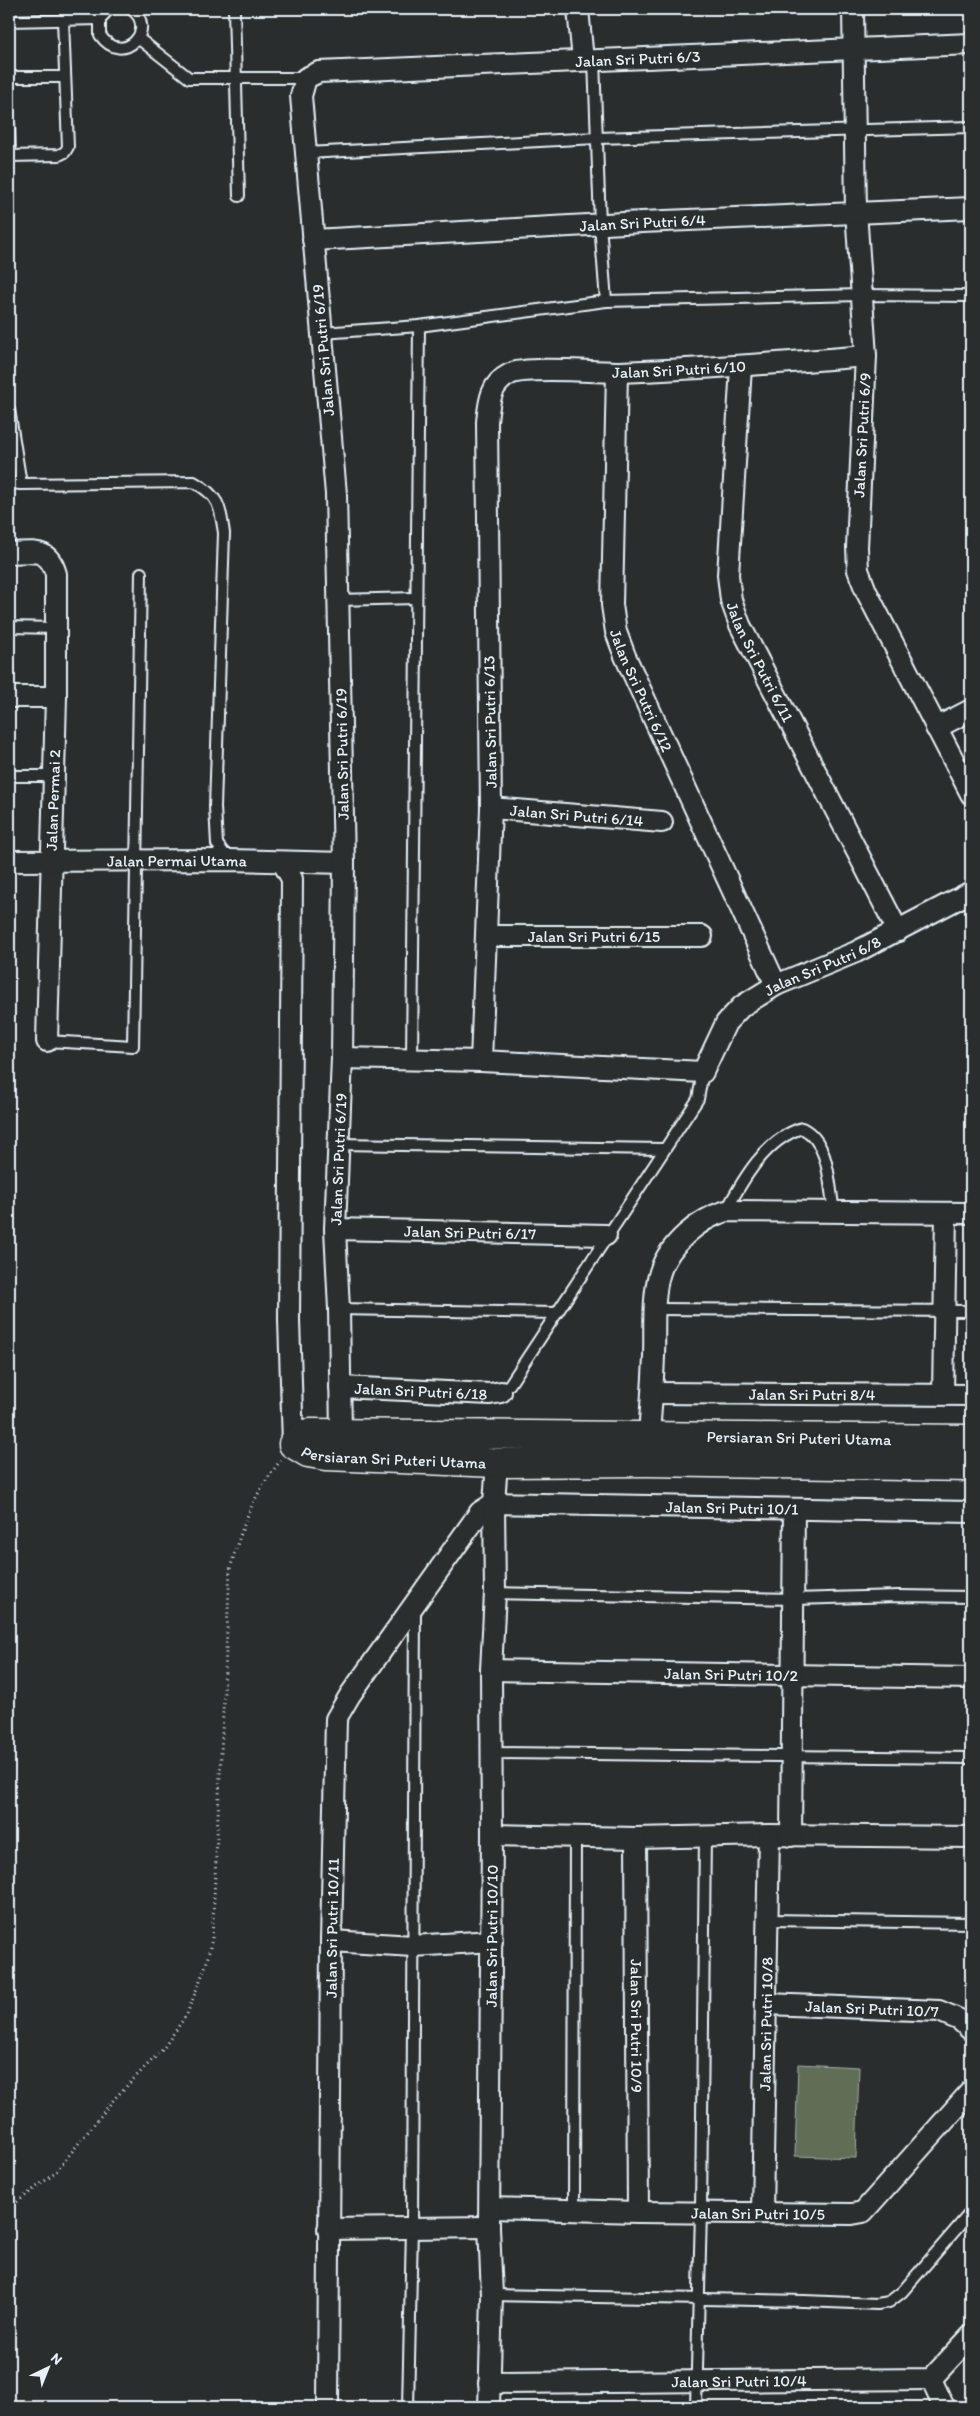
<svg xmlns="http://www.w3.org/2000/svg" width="980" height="2416" viewBox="0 0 980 2416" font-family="Itim,sans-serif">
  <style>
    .pitch { fill: #606e56; stroke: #a4b0a7 }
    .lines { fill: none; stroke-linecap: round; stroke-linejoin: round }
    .lane-casing { stroke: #e8f1f8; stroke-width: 14 }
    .street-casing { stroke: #e8f1f8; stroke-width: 24 }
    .secondary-casing { stroke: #e8f1f8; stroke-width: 31 }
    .path { stroke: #e8f1f8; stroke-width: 3; stroke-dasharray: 1 4; stroke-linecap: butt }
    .lane { stroke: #2a2d2e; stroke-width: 10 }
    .street { stroke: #2a2d2e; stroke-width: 20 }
    .secondary { stroke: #2a2d2e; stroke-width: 28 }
    .labels { text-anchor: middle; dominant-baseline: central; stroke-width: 5; stroke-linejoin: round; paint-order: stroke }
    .street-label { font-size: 16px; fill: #e8f1f8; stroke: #2a2d2e }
  </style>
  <rect width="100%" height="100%" fill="#2a2d2e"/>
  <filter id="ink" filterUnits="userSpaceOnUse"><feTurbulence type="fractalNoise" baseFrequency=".02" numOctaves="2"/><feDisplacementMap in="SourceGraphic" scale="10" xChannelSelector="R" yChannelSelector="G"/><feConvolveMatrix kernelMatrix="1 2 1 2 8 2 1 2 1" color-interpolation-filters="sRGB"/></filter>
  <g filter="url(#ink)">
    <polygon class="pitch" points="798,2064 859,2067 856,2158 795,2156"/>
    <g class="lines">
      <g class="lane-casing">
        <g id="lane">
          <path d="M109,9L100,19V35C123,68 159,28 131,9"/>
          <polyline points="234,9 239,196"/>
          <polyline points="9,21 100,19"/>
          <polyline points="138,38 189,78 306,78"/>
          <polyline points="594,60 600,224 606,301"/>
          <polyline points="9,77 65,77"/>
          <polyline points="9,125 10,156"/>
          <polyline points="306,153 597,138 971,127"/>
          <polyline points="9,156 59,155 65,152 68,147 63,20"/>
          <polyline points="322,333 419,326 606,301 861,295 971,296"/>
          <path d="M9,409L21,484L194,482C219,496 220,506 224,533L215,807L217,844L229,860"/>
          <polyline points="9,483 21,484"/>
          <polyline points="338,600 415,598"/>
          <polyline points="9,627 57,628"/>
          <polyline points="9,776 54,776"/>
          <polyline points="47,1041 133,1046 141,573"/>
          <polyline points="412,1059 419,326"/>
          <polyline points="337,1144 663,1149"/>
          <path d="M726,1211C743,1179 766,1139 802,1128C830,1142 829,1184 834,1212"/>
          <polyline points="339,1309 555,1313"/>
          <polyline points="656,1309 971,1311"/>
          <polyline points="501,1392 510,1384 698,1099 703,1072"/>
          <polyline points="495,1593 794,1599 898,1596 971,1597"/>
          <polyline points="491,1753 971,1758"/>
          <polyline points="768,1920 971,1923"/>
          <polyline points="574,2211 575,1837"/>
          <polyline points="492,2295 804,2301 877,2304 889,2302 902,2292 971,2212"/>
          <polyline points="408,2407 412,2228 415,1607"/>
          <polyline points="696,2407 701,2212 705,1836"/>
        </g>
      </g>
      <g class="street-casing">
        <g id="street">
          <polyline points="578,9 583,60"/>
          <polyline points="853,9 856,211 866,356 857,547 858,570 866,591 971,794"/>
          <path id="s1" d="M313,240L642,222L971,208"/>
          <path id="s2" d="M741,367L728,575L731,600L740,625L898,931"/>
          <path id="s3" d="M617,372L612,605L616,632L625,656L776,985"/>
          <path d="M9,553C33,553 48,546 56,574V697L47,1041"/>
          <polyline points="9,697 56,697"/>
          <polyline points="936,728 971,710"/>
          <path id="s4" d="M491,808L662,822"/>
          <path id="s5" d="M9,861L229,860L344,863"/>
          <polyline points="283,863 292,879 289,1320 293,1444"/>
          <path id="s6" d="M486,936H702"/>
          <path id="s7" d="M342,1058L481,1061L703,1072L726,1023L742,1006L776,985L856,952L971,892"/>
          <path id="s8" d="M481,1061L491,808L487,422C489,402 490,384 510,374C527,366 597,372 620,372C702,369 784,363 866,356"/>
          <path id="s9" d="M335,1229L606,1235"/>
          <path id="s10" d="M340,1387L490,1394L501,1392"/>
          <path id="s11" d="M653,1393L971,1395"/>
          <polyline points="943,1394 946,1213"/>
          <path id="s12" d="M341,1433L339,1309L335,1229L342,1058L344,863L336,494L301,96L306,78L319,72L971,44"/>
          <path d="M648,1449C650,1418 653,1387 654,1356C655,1331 652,1296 660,1272C669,1244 699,1219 726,1211L971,1213"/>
          <path id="s13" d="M491,1670L971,1678"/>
          <polyline points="492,1835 636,1838 769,1835 971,1837"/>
          <polyline points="791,1836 794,1509"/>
          <path id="s14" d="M636,1838L638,2212"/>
          <polyline points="331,1941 413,1946 492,1941"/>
          <path id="s15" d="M767,2004L939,2011L960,2020L971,2030"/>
          <path id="s16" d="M490,2208L638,2212L852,2214L863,2212L971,2091"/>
          <path id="s17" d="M762,2213L769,1835"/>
          <polyline points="328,2229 489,2227"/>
          <polyline points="931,2379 944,2407"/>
          <path id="s18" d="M489,2383L931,2379L971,2336"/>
          <path id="s19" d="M328,2407L331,1941L336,1719L350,1695L480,1512L494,1503L971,1512"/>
          <path id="s20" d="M489,2407L492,2295L489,2227L492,1835L491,1670L495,1593L494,1503L497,1463"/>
        </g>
      </g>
      <g class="secondary-casing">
        <g id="secondary">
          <path id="s21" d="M971,1439L312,1433L303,1434L293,1444L308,1453L326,1456L497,1463L647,1462L971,1467"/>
        </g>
      </g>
      <path class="path" d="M9,2208L54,2174L115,2098L163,2049L187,2014L206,1965L212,1939L230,1569C243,1524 251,1498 281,1460"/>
      <use href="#lane" class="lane"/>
      <use href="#street" class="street"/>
      <use href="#secondary" class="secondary"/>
    </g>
  </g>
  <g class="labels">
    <g class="street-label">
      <text stroke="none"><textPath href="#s12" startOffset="1691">Jalan Sri Putri 6/3</textPath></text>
      <text stroke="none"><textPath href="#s1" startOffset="330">Jalan Sri Putri 6/4</textPath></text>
      <text transform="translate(323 350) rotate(-95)">Jalan Sri Putri 6/19</text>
      <text stroke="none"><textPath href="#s8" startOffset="865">Jalan Sri Putri 6/10</textPath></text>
      <text transform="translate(862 435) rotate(-87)">Jalan Sri Putri 6/9</text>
      <text stroke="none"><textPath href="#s2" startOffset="302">Jalan Sri Putri 6/11</textPath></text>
      <text stroke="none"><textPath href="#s3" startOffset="324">Jalan Sri Putri 6/12</textPath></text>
      <text transform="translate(490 722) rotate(-91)">Jalan Sri Putri 6/13</text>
      <text transform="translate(342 754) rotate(-91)">Jalan Sri Putri 6/19</text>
      <text transform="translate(53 800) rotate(-88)">Jalan Permai 2</text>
      <text stroke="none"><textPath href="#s4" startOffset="86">Jalan Sri Putri 6/14</textPath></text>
      <text stroke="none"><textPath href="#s5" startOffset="168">Jalan Permai Utama</textPath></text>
      <text stroke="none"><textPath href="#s6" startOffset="108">Jalan Sri Putri 6/15</textPath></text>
      <text stroke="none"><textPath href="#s7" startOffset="529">Jalan Sri Putri 6/8</textPath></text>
      <text stroke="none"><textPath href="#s12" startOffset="274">Jalan Sri Putri 6/19</textPath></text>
      <text stroke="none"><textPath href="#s9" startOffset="135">Jalan Sri Putri 6/17</textPath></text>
      <text stroke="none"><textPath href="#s10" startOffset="81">Jalan Sri Putri 6/18</textPath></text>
      <text stroke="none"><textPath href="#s11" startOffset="159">Jalan Sri Putri 8/4</textPath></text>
      <text transform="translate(799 1438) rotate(1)">Persiaran Sri Puteri Utama</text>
      <text stroke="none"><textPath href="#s21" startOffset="786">Persiaran Sri Puteri Utama</textPath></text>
      <text stroke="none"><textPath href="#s19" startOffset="1195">Jalan Sri Putri 10/1</textPath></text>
      <text stroke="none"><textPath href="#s13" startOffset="240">Jalan Sri Putri 10/2</textPath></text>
      <text stroke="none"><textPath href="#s19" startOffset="479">Jalan Sri Putri 10/11</textPath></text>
      <text stroke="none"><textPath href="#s20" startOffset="471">Jalan Sri Putri 10/10</textPath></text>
      <text stroke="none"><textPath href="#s15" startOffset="105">Jalan Sri Putri 10/7</textPath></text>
      <text stroke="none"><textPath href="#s17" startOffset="189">Jalan Sri Putri 10/8</textPath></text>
      <text stroke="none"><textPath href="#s14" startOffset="188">Jalan Sri Putri 10/9</textPath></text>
      <text stroke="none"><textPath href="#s16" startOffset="268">Jalan Sri Putri 10/5</textPath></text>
      <text stroke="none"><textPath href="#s18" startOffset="250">Jalan Sri Putri 10/4</textPath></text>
    </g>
  </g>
  <rect width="980" height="2416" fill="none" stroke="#2a2d2e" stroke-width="30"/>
  <rect x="15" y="15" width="950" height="2386" fill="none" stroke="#e8f1f8" stroke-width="2" filter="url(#ink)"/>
  <g transform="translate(48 2368) rotate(43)" stroke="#2a2d2e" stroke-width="4" paint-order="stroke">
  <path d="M0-4L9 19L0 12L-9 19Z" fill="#e8f1f8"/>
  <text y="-8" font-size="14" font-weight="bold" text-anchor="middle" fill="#e8f1f8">N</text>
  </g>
</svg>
